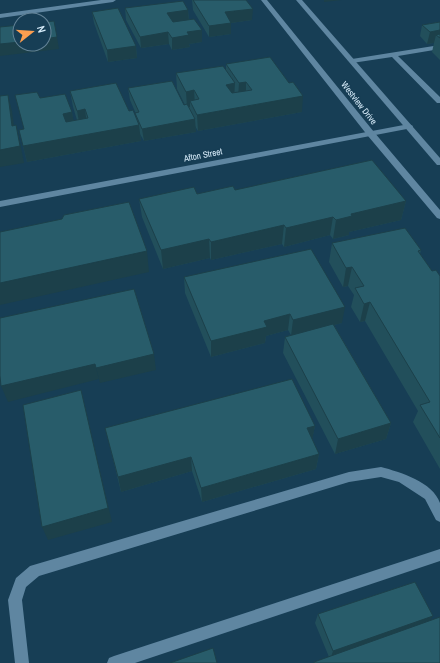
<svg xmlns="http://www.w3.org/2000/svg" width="440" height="663" viewBox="0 0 440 663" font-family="'Archivo Narrow',sans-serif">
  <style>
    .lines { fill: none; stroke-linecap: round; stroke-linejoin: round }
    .lane { fill: #5f86a1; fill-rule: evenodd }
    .street { fill: #5f86a1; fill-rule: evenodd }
    .secondary { fill: #5f86a1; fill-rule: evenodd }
    .wall { fill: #224f5b }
    .shaded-wall { fill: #1c404a }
    .building { fill: #285c6a; stroke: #1c404a }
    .labels { text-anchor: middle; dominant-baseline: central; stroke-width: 3; stroke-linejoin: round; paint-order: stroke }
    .far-street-label { font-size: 9px; fill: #d6ebf9; stroke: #173e55 }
  </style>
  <rect width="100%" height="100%" fill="#173e55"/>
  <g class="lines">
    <g class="lane">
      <polygon points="440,45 440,49 398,56 440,97 440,103 437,103 392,57 352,63 349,61 352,59"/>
      <path d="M381,467C400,472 433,482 440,503C440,508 440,516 440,522L436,520L425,499L399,482L381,477L349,482L39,576L26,587L22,600L29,663H15L8,600L16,578L30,566L349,472Z"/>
      <polygon points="440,549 440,561 135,663 107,663 109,658 114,656"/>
    </g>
    <g class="street">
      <polygon points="101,0 116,0 113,2 0,18 0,14"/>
      <polygon points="409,124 413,126 412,128 0,207 0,201"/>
    </g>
    <g class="secondary">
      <polygon points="261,0 267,0 374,132 440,210 440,219 437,218 368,136"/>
      <polygon points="296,0 302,0 440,158 440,165 437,165"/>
    </g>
  </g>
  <g class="wall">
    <polygon points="192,0 246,0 252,20 231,23 231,34 209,37 193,10"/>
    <polygon points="125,8 188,10 189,20 202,42 189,44 190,47 172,50 169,44 141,48 126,20"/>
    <polygon points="92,12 136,46 137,58 108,62 94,23"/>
    <polygon points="440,22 440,60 432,52 434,43 427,44 420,36 422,25"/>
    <polygon points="226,64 302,112 198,131 195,126 196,132 144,141 140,134 141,141 27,162 19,130 24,129 40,98 72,112 73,121 77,120 73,107 70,91 129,111 136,117 136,114 130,100 128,88 185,105 177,89 176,73 226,70"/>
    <polygon points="235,190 406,201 401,220 349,232 349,235 333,239 330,235 284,247 282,244 211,260 210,258 163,269 142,217 139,199"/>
    <polygon points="332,243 421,250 420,254 432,271 440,276 440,469 413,422 418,411 365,321 360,322 351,307 354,295 348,286 343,287 329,262"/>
    <polygon points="184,277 342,323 334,325 391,423 386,439 335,454 283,353 285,337 291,335 288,330 266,336 265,343 211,357 185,293"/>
    <polygon points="315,426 312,439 319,454 316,469 202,502 192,471 121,492 109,443"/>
    <polygon points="318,614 430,621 440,663 314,663 329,657 315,623"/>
  </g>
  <g class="shaded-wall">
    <polygon points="324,0 342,0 324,2"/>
    <polygon points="253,9 252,20 231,23 231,34 209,37 209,26 225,12"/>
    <polygon points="188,10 189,21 168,24 167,13"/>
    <polygon points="202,30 202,42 189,44 190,47 172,50 172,38 187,32"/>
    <polygon points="440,30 440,38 436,35 434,43 427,44 430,32"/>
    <polygon points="168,32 169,44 141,48 140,37"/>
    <polygon points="57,37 59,49 0,56 0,44 20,42 20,44 44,44 44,39"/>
    <polygon points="136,46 137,58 108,62 107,50"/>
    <polygon points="246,82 246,97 238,99 239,83"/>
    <polygon points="235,83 234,99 226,85"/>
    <polygon points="194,90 195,106 190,101 190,107 187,107 186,92"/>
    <polygon points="8,95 12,111 16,142 12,126"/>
    <polygon points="303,96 302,112 198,131 197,115"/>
    <polygon points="85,109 87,125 80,127 77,111"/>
    <polygon points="72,112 75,129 66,130 63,114"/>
    <polygon points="195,119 196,132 144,141 142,129"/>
    <polygon points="16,125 20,142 24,163 0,167 0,150"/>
    <polygon points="139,125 141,141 27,162 23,146"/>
    <polygon points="406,201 401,220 349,232 349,235 333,239 336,220 351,214"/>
    <polygon points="333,217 330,235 284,247 286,228"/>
    <polygon points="284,225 282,244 211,260 211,242"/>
    <polygon points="209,239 210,258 163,269 161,250"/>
    <polygon points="147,251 149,272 0,305 0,283"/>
    <polygon points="352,267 348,286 343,287 346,268"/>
    <polygon points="370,302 365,321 360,322 364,304"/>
    <polygon points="345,307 342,323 291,336 293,320"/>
    <polygon points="290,314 288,330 266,336 265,343 211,357 211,341 264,321"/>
    <polygon points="154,354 156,370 100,383 96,368"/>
    <polygon points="95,364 99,379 8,402 1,386"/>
    <polygon points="81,390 112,522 48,540 42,527"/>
    <polygon points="391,423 386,439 335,454 338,439"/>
    <polygon points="315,426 312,441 307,428"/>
    <polygon points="319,454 316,469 202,502 201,488"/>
    <polygon points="191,457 192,471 121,492 118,477"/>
    <polygon points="433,616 427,625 330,660 333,651"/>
  </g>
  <g class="building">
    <polygon points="193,0 246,0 253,9 225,12 231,23 209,26"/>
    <polygon points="183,1 188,10 167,13 173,22 194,19 202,30 187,32 189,35 172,38 168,32 140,37 125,8"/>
    <polygon points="118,8 136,46 107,50 92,12"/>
    <polygon points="54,21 57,37 44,39 44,22"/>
    <polygon points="440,22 440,30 430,32 422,25"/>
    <polygon points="20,25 20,42 0,44 0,27"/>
    <polygon points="440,34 440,38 436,35"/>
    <polygon points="270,57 289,83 293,82 303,96 197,115 190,101 199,99 194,90 186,92 176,73 223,66 235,83 226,85 232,93 252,90 246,82 239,83 226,64"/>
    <polygon points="172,81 184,105 187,104 195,119 142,129 135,113 139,112 128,88"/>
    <polygon points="116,83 129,111 133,110 139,125 23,146 19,130 24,129 15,95 37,92 40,98 65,94 72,112 63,114 66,122 88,118 85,109 77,111 70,91"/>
    <polygon points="8,95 12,126 16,125 20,146 0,150 0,96"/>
    <polygon points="372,160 406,201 351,214 352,216 336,220 333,217 286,228 284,225 211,242 209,239 161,250 139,199 194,187 197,194 233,186 235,190"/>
    <polygon points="129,202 147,251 0,283 0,232 62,219 64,215"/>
    <polygon points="405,228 421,250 418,251 432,271 436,270 440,276 440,438 420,405 430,402 370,302 364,304 355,288 364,286 352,267 346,268 332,243"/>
    <polygon points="311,249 345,307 293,320 290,314 264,321 267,327 211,341 184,277"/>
    <polygon points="134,289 154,354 96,368 95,364 1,386 0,376 0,318"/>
    <polygon points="333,324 391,423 338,439 285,337"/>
    <polygon points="292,379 315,426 307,428 319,454 201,488 191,457 118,477 105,428"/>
    <polygon points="81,390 108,508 42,527 23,405"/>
    <polygon points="415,582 433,616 333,651 318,614"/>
    <polygon points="440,617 440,663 314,663 314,662"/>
    <polygon points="213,648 217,663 170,663"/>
  </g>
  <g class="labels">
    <g class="far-street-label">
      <text transform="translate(359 103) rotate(52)">Westview Drive</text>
      <text transform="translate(203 155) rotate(-11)">Afton Street</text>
    </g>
  </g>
  <g transform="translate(32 32) rotate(73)"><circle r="19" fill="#173e55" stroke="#638397"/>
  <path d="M0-3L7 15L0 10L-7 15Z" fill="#fb9e50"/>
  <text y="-6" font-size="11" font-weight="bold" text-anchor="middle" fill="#d6ebf9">N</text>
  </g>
</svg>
